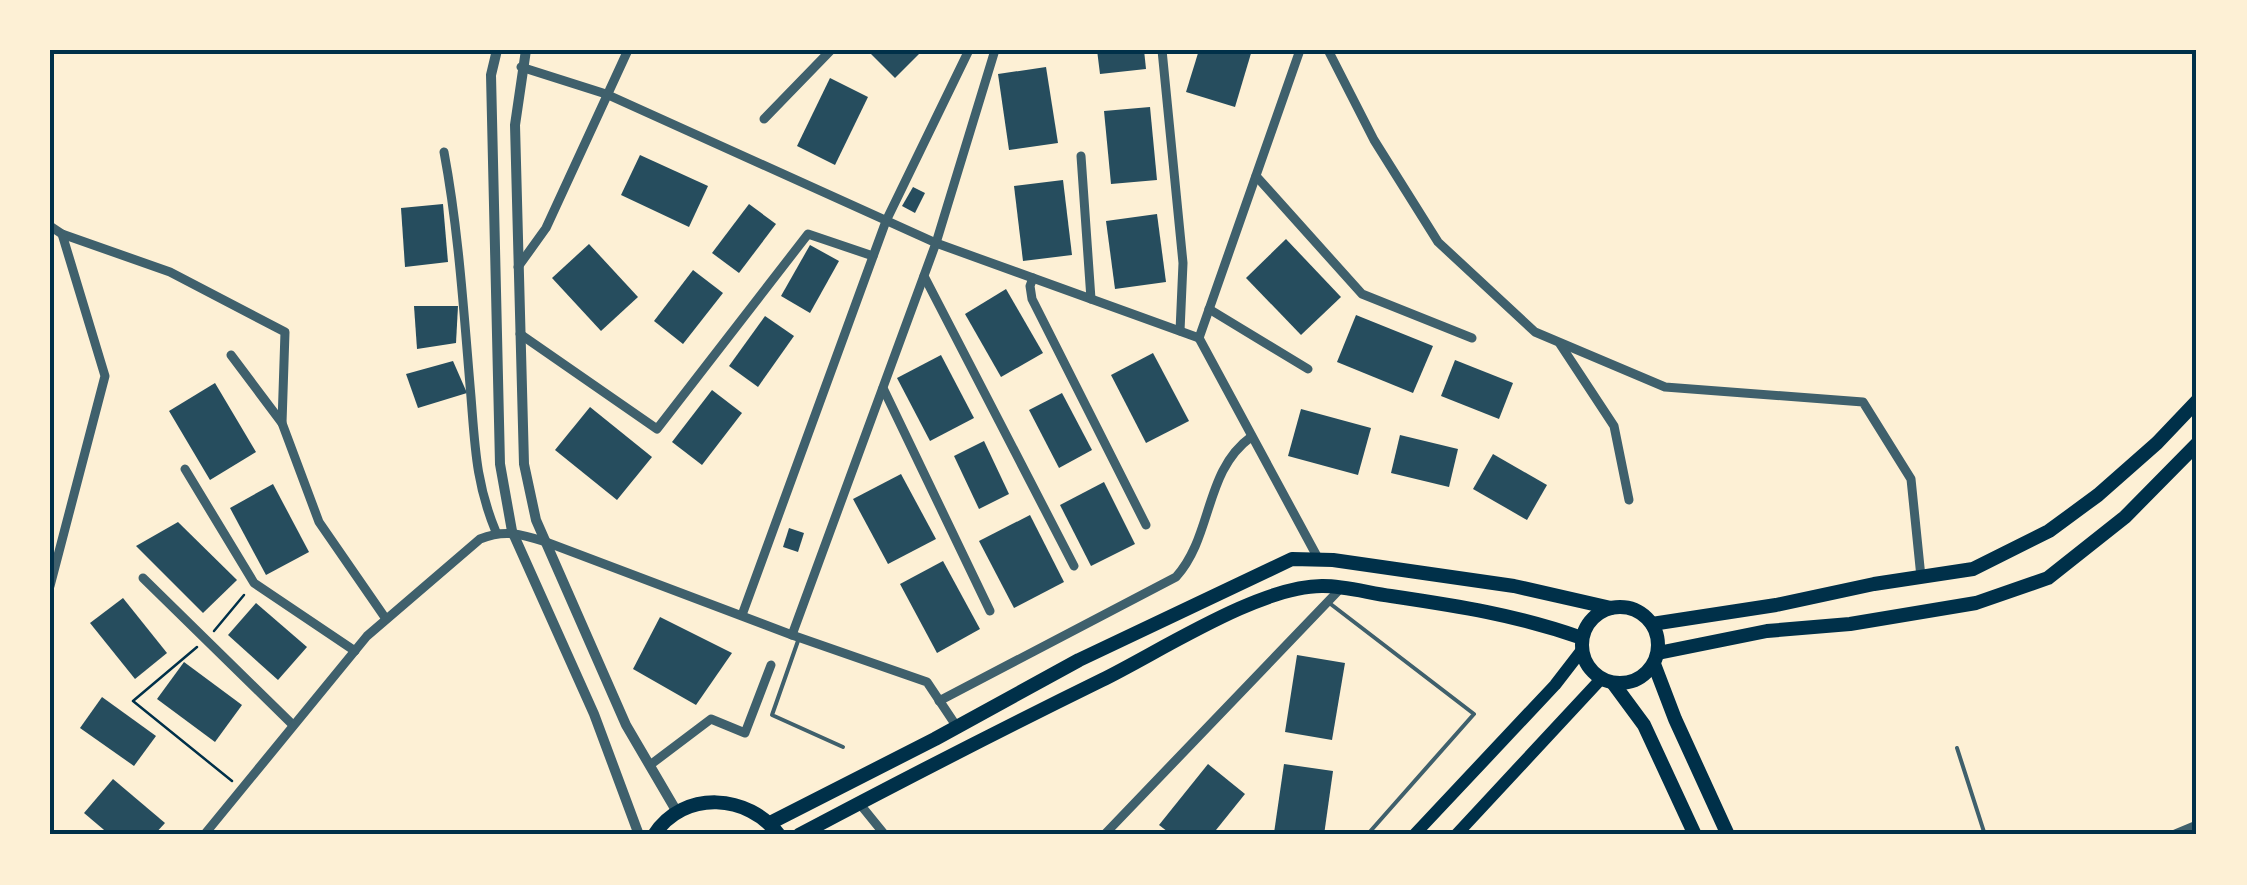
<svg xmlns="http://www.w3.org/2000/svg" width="2247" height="885" viewBox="0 0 2247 885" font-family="Poppins,sans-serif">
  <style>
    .building { fill: #264d5e }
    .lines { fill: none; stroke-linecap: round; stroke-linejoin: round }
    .path { stroke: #003049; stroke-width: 2.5 }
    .service { stroke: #3f606c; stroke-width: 4 }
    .minor { stroke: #3f606c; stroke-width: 9 }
    .tertiary { stroke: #3f606c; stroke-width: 10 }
    .secondary { stroke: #003049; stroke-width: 12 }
    .primary { stroke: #003049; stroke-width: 14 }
    .neatline { fill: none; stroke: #003049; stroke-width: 4 }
  </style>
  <rect width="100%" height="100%" fill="#fdf0d5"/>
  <g class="building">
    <polygon points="867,50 923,50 895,78"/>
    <polygon points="1097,50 1144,50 1146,69 1100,74"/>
    <polygon points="1199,50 1252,50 1235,107 1186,92"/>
    <polygon points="1046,67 1058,143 1009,150 998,74"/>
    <polygon points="830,78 868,97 835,165 797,146"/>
    <polygon points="1150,107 1157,180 1111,184 1104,111"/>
    <polygon points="640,155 708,186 689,227 621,195"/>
    <polygon points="1063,180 1072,255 1023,261 1014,186"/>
    <polygon points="913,187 925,193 915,213 902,206"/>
    <polygon points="443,204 448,262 405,267 401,208"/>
    <polygon points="749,204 776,224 739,273 712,253"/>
    <polygon points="1157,214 1166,282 1115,289 1106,221"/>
    <polygon points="1286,239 1341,297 1301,335 1246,278"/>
    <polygon points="589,244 638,297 601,331 552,278"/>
    <polygon points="810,245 839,261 810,313 781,296"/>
    <polygon points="693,270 723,293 683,344 654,321"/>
    <polygon points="1006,289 1043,353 1001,377 965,314"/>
    <polygon points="414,306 458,306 456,343 417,349"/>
    <polygon points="1356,315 1433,346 1413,393 1337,362"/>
    <polygon points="765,316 794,336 758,387 729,366"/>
    <polygon points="1153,353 1189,421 1146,443 1111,375"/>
    <polygon points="941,355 974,418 930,441 897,378"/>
    <polygon points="1455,360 1513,383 1499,419 1441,396"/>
    <polygon points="453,361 467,393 418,408 406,374"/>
    <polygon points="215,383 256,452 210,480 169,411"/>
    <polygon points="712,390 742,413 702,465 672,442"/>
    <polygon points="1062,393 1092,450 1059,468 1029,410"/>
    <polygon points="590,407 652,457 617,500 555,450"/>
    <polygon points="1301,409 1371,428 1358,475 1288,456"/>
    <polygon points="1400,435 1458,449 1449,487 1391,473"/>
    <polygon points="984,441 1009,494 979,509 954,456"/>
    <polygon points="1493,454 1547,485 1527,520 1473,489"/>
    <polygon points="901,474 936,539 888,564 853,499"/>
    <polygon points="1104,482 1135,544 1091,566 1060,505"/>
    <polygon points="273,484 309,552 266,575 230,508"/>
    <polygon points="1030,515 1064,582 1014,608 979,541"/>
    <polygon points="178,522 237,580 203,613 136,546"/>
    <polygon points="789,528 804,533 798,552 783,547"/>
    <polygon points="943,561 980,629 937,653 900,584"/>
    <polygon points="123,598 167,653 135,679 90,623"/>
    <polygon points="256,603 307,647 278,680 228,635"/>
    <polygon points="660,617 732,653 696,705 633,669"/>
    <polygon points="1297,655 1345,663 1332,740 1285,732"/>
    <polygon points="184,662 242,705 215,742 157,699"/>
    <polygon points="102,697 156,736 134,766 80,728"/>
    <polygon points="1208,764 1245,794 1212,835 1172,835 1159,825"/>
    <polygon points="1284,764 1333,771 1324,835 1274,833"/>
    <polygon points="113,779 165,823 154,835 110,835 84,813"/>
  </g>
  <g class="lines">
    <g class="path">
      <polyline points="214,631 244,595"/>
      <polyline points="197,647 133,701 232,781"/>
    </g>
    <g class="service">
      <polyline points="1328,602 1474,714 1367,835"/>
      <polyline points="799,638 772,715 843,747"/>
      <polyline points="1957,748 1985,835"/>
    </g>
    <g class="minor">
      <polyline points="1162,50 1183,263 1180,331"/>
      <polyline points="1300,50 1199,338 1319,560"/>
      <polyline points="1328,50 1374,140 1438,242 1535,332 1665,387 1863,402 1911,479 1921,577"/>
      <polyline points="521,67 606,94 936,243 1199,338"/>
      <polyline points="764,119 831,50"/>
      <path d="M444,152C459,232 464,316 471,397C475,447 476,484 496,532"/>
      <polyline points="1081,156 1091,299"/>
      <polyline points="1256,176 1362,294 1472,338"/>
      <polyline points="50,226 62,234 170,272 285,332 282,423 319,522 386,619"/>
      <polyline points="518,267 546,228 628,50"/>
      <polyline points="924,276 1074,566"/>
      <polyline points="1033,278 1030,286 1032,299 1146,525"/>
      <polyline points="1209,309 1308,369"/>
      <polyline points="520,334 657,429 808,234 873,256"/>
      <polyline points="1560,344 1614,426 1629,500"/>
      <polyline points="231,355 282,423"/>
      <polyline points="883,388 990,611"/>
      <polyline points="185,469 254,583 355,651"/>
      <polyline points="143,578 293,725"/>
      <polyline points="50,586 105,376 62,234"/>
      <polyline points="742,615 886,221 969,50"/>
      <polyline points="792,635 936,243 995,50"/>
      <path d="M939,701L1176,577C1213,536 1204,471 1251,437"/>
      <polyline points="650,765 711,719 745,733 771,665"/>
      <polyline points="859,803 885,835"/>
      <path d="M204,835L367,636L480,539C505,529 521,534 546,542L792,635L927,682L957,727"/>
      <polyline points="1104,835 1341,588"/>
      <polyline points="2173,835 2197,825"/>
    </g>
    <g class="tertiary">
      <polyline points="497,50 491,75 500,464 512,531 594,714 639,835"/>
      <polyline points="526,50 515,125 524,464 536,520 626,725 677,812"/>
    </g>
    <g class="secondary">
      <polyline points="1414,835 1555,685 1582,650"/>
      <polyline points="1456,835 1601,679"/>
    </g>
    <g class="primary">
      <circle cx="1620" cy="645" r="38"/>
      <polyline points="1652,624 1776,605 1874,584 1973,569 2049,531 2098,495 2157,443 2197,401"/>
      <polyline points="1658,653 1767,631 1850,624 1976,603 2048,578 2125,517 2197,444"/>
      <polyline points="1654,664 1675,719 1728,835"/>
      <polyline points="1613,683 1644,725 1695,835"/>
      <polyline points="770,823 935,739 1079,660 1292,559 1333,560 1514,586 1611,608"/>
      <path d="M654,835C684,789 749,794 779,835"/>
      <path d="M799,835C899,782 1000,730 1102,680C1159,652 1261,585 1323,586C1345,586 1369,593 1391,596C1458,606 1517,615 1582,638"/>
    </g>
  </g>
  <rect width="2247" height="885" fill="none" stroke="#fdf0d5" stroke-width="105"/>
  <rect x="52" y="52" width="2142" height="780" class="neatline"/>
</svg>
